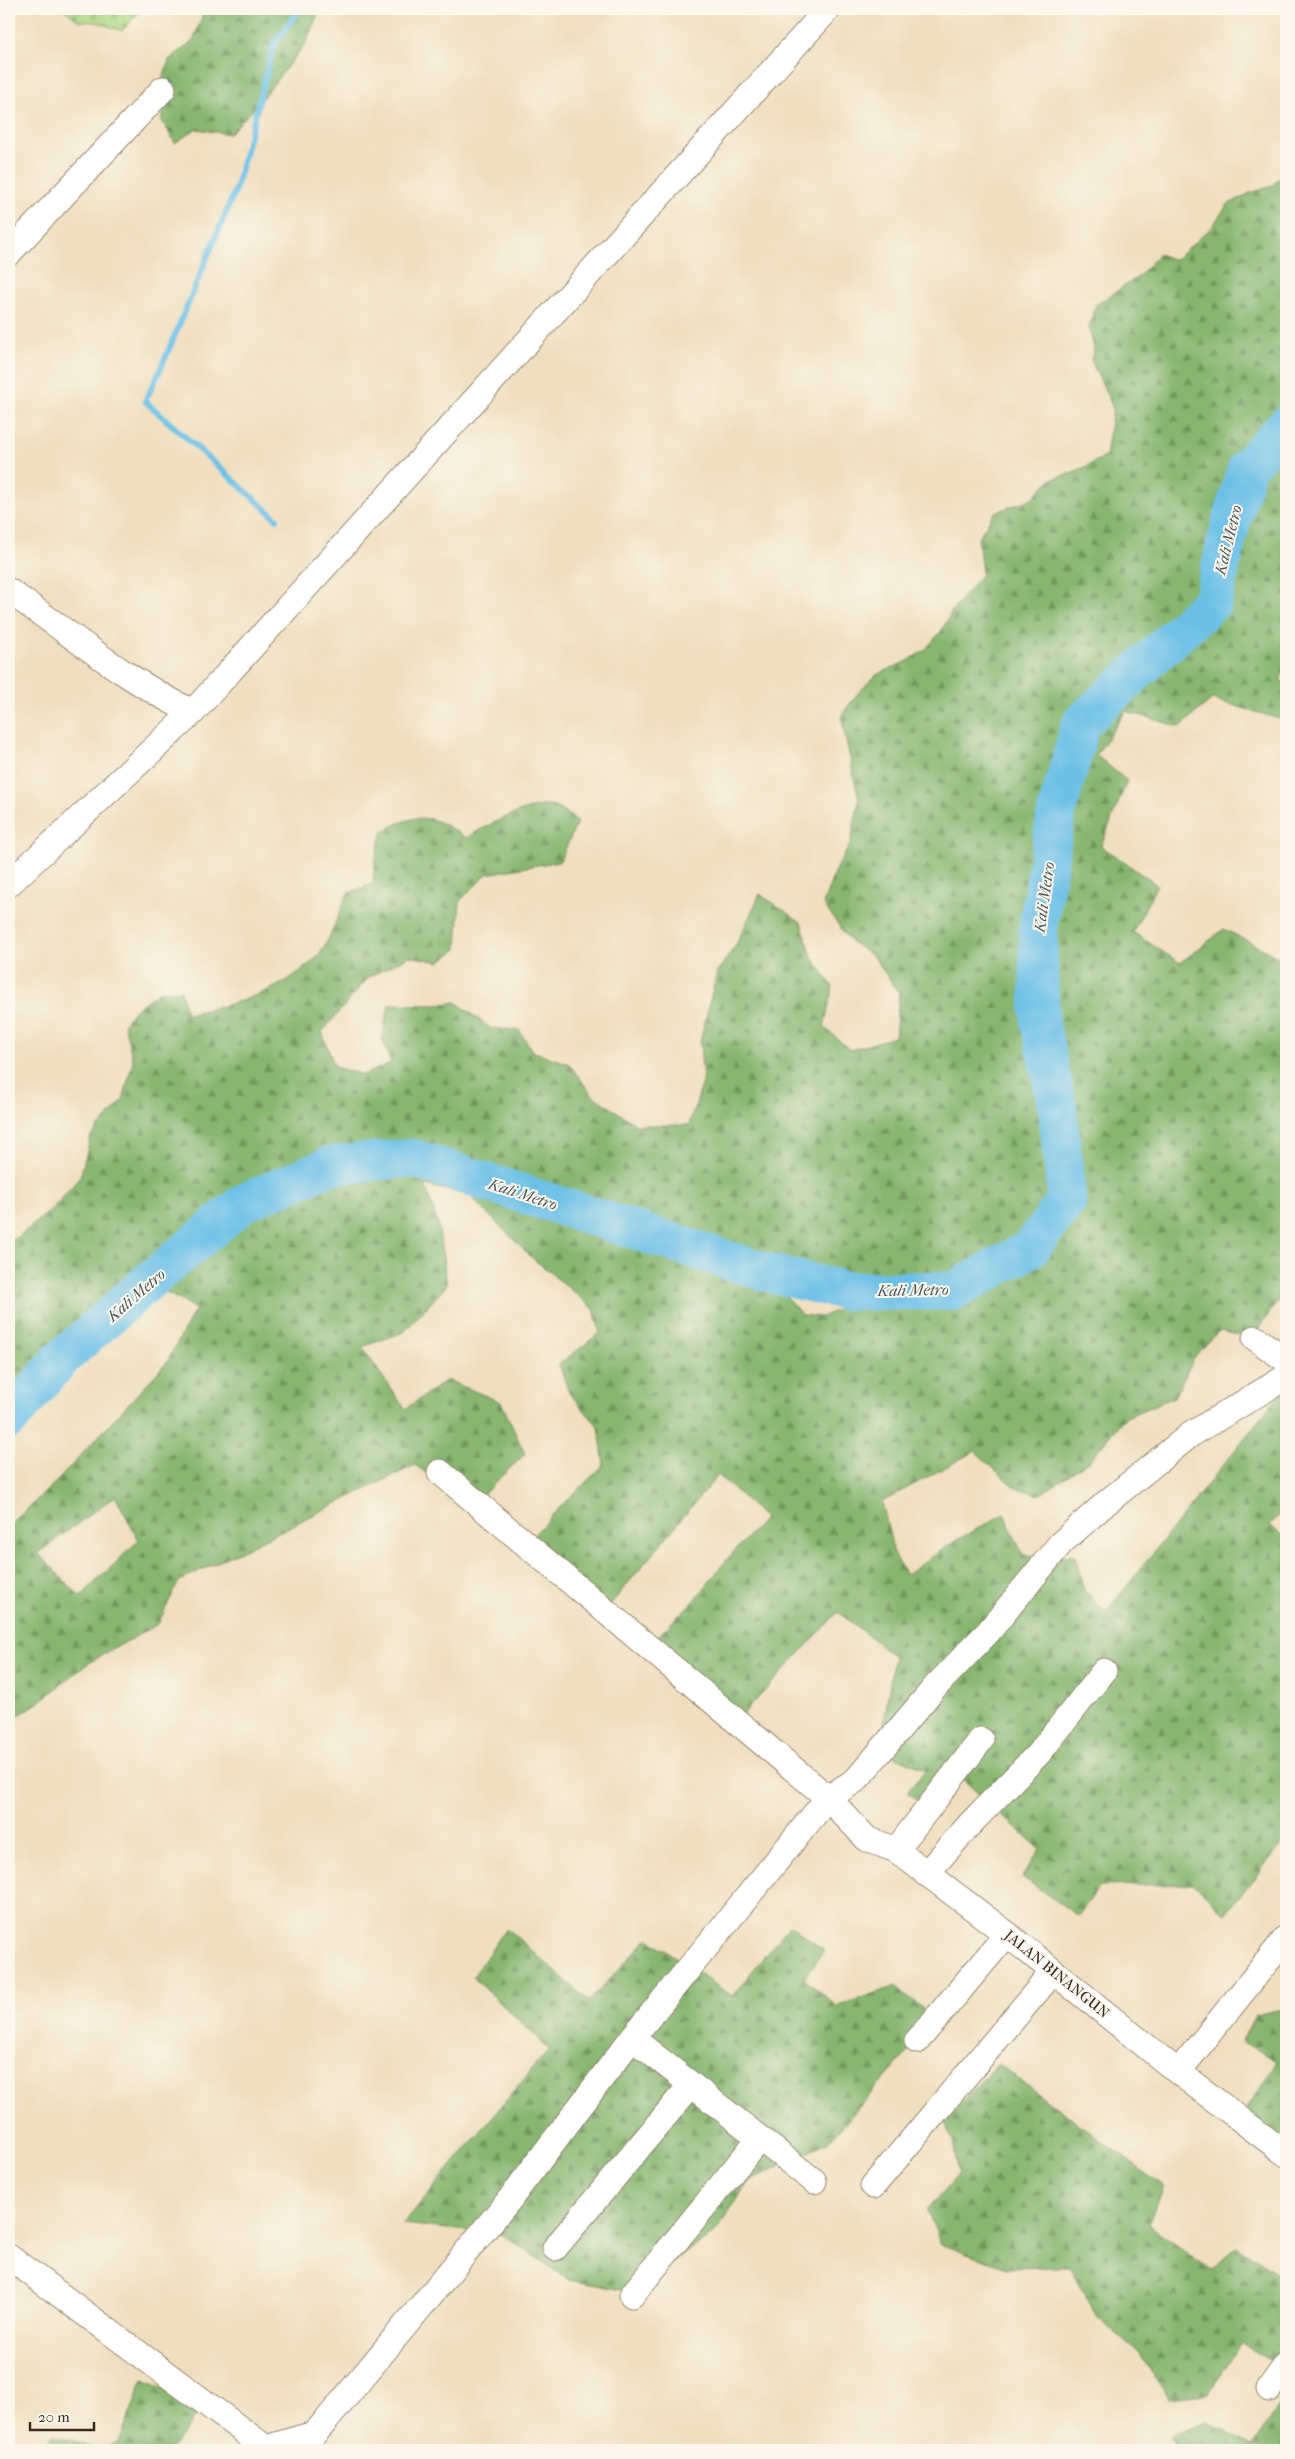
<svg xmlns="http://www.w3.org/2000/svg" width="1295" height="2459" viewBox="0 0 1295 2459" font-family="'IM FELL French Canon',serif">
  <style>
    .forest { fill: url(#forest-firs); stroke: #607046; fill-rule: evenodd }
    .cemetery { fill: url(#cemetery-stones); stroke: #728050 }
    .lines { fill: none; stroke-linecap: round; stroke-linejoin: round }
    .stream { stroke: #6ac0e7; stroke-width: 6 }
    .river { stroke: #6ac0e7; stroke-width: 39 }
    .minor-casing { stroke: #96846e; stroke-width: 27 }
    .minor { stroke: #fff; stroke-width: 25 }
    .labels { text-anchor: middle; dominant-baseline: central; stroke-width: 4; stroke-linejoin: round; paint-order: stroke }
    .street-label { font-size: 15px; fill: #3b2a1e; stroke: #fbf7ec }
    .water-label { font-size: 16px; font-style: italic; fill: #49575a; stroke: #fbf7ec }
  </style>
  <defs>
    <pattern id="forest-firs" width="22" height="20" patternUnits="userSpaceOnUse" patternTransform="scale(1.25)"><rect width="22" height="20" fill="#86b66f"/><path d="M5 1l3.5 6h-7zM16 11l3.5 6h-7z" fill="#6f945b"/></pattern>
    <pattern id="cemetery-stones" width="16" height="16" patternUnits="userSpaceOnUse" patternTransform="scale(1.25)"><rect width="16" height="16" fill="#a9d581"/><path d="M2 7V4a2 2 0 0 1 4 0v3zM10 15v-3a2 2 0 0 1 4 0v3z" fill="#92b76f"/></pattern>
  </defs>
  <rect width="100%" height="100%" fill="#fbf7ec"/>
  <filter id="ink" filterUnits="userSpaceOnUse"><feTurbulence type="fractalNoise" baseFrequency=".02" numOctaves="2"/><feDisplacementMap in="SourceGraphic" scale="10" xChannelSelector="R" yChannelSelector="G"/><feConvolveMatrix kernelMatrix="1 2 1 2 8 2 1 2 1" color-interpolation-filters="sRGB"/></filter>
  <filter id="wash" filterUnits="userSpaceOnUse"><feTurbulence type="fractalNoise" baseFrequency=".0096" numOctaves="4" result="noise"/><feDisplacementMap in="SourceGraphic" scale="20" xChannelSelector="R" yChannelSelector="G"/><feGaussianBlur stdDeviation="1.12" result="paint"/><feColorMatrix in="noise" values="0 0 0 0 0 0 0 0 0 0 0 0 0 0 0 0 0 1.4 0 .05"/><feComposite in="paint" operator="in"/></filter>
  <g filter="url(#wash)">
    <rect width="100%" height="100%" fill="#f0dfbe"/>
    <g class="forest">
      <polygon points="205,9 320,9 306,43 253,110 229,134 196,129 175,143 162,121 159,90 169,60 193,41"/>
      <path d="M1286,171V665L1280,681L1286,682V721L1212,699L1180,727L1126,711L1096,755L1127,781L1101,846L1157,885L1133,932L1180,963L1224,929L1280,958L1286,969V1289L1252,1338L1219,1331L1196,1355L1174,1397L1124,1418L1089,1461L1039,1495L1013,1486L975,1451L882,1502L894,1554L906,1575L955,1541L1004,1514L1023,1555L1075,1556L1084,1590L1106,1612L1286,1386V1508L1270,1525L1286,1539V1839L1225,1914L1194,1884L1100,1886L1078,1916L1022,1877L1040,1849L962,1779L931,1813L907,1792L926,1770L880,1750L894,1656L838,1612L734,1724L644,1650L698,1596L729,1557L765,1518L718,1475L605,1611L521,1549L555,1512L604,1465L599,1427L569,1393L559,1364L600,1333L594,1309L530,1256L469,1195L425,1185L438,1224L447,1285L404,1332L362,1347L405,1409L447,1380L501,1402L525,1454L471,1506L415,1465L179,1581L158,1624L90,1662L38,1703L9,1721V1526L59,1479L166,1363L196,1309L147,1282L62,1358L9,1420V1241L19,1236L52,1209L80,1177L91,1136L123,1100L133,1061L124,1023L136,1009L158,992L181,990L186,1014C235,1005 286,991 320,953C329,942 341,908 348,893L373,884L375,859L383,831C419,811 433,815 466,838C484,827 534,800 554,807C562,809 571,817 578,821L560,861L487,874L460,901L457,949L439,962L409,956L369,977L322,1032L335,1067L363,1075L391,1063L382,1039L389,1004L435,1005L456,1002L490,1028L519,1030L532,1051L569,1064L593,1096L637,1125H689L703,1082L700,1042L717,972L736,945L760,894L801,922L812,957L833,987L824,1027L850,1050L895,1037L899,993L874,957L850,941L823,904L836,868L850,845L859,801L841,716L858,693L876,675L908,661L926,649L942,630L952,611L982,574L978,538L994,513L1031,499L1050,480L1081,469L1106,456L1113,408L1091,360L1094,348L1089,328L1096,305L1138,277L1159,254L1175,260L1212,227L1227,205L1250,193L1272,186ZM765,1273L846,1291H883L821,1317L802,1315ZM115,1496L139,1540L80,1597L38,1553Z"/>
      <polygon points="790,1925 824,1950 804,1979 837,2006 896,1986 936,2020 829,2141 749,2181 715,2233 628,2291 569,2280 503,2235 403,2224 549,2049 473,1977 506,1928 589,2001 648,1938 732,1996"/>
      <polygon points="1286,2008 1286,2154 1241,2119 1277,2061 1242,2041 1255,2015"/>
      <polygon points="998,2064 1164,2187 1148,2224 1211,2270 1237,2247 1286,2279 1286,2370 1241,2343 1208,2394 1169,2398 1138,2352 1097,2317 1069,2267 1006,2268 941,2244 927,2210 959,2174 953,2142 944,2121"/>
      <polygon points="143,2380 191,2399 200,2411 170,2450 41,2450 52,2434 100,2449 119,2442"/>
      <polygon points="1286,2393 1286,2450 1177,2450 1169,2437 1207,2421 1252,2446"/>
    </g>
    <polygon class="cemetery" points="64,9 142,9 122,31 97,22 79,21"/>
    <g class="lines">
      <polyline class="stream" points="277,519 145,401 159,373 235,191 274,44 299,9"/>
      <polyline class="river" points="9,1420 62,1358 148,1282 245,1202 332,1165 412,1158 765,1272 846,1291 954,1291 1031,1248 1067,1200 1057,1105 1040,1023 1038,926 1057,810 1081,723 1213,601 1228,534 1247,467 1286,425"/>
    </g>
  </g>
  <g filter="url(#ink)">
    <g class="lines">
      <g class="minor-casing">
        <g id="minor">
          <polyline points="9,253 163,89"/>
          <path d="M9,591C70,633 125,680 193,712L9,884"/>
          <polyline points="193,712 828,9"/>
          <polyline points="1255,1338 1286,1360"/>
          <polyline points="440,1472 828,1798 867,1839 896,1850 1007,1934 1178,2072 1286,2154"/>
          <polyline points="896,1850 981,1740"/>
          <polyline points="926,1874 970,1824 1040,1752 1104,1671"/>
          <polyline points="632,2038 814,2181"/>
          <polyline points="917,2041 1007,1934"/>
          <polyline points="1178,2072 1286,1938"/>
          <polyline points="873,2186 1053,1972"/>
          <polyline points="555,2248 690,2086"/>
          <polyline points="9,2257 266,2448"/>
          <polyline points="632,2295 759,2139"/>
          <polyline points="1269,2389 1286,2365"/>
          <polyline points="264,2450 266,2448 314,2434 326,2421 510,2199 632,2038 828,1798 856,1780 935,1687 989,1631 1061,1543 1106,1503 1190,1435 1286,1377"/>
        </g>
      </g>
      <use href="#minor" class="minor"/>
    </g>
  </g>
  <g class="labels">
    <g class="street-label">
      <text transform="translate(1057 1974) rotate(39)">JALAN BINANGUN</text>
    </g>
    <g class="water-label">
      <text transform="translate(1228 540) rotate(-76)">Kali Metro</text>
      <text transform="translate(1044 897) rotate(-82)">Kali Metro</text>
      <text transform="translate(523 1194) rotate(18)">Kali Metro</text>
      <text transform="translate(913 1290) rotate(-1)">Kali Metro</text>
      <text transform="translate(136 1295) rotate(-41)">Kali Metro</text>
    </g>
  </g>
  <rect width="1295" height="2459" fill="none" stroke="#fbf7ec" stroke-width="30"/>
  <path d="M30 2422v8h64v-8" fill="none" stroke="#3b2a1e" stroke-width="2.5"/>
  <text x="38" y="2422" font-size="15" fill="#3b2a1e" stroke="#fbf7ec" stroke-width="4" paint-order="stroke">20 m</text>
</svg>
